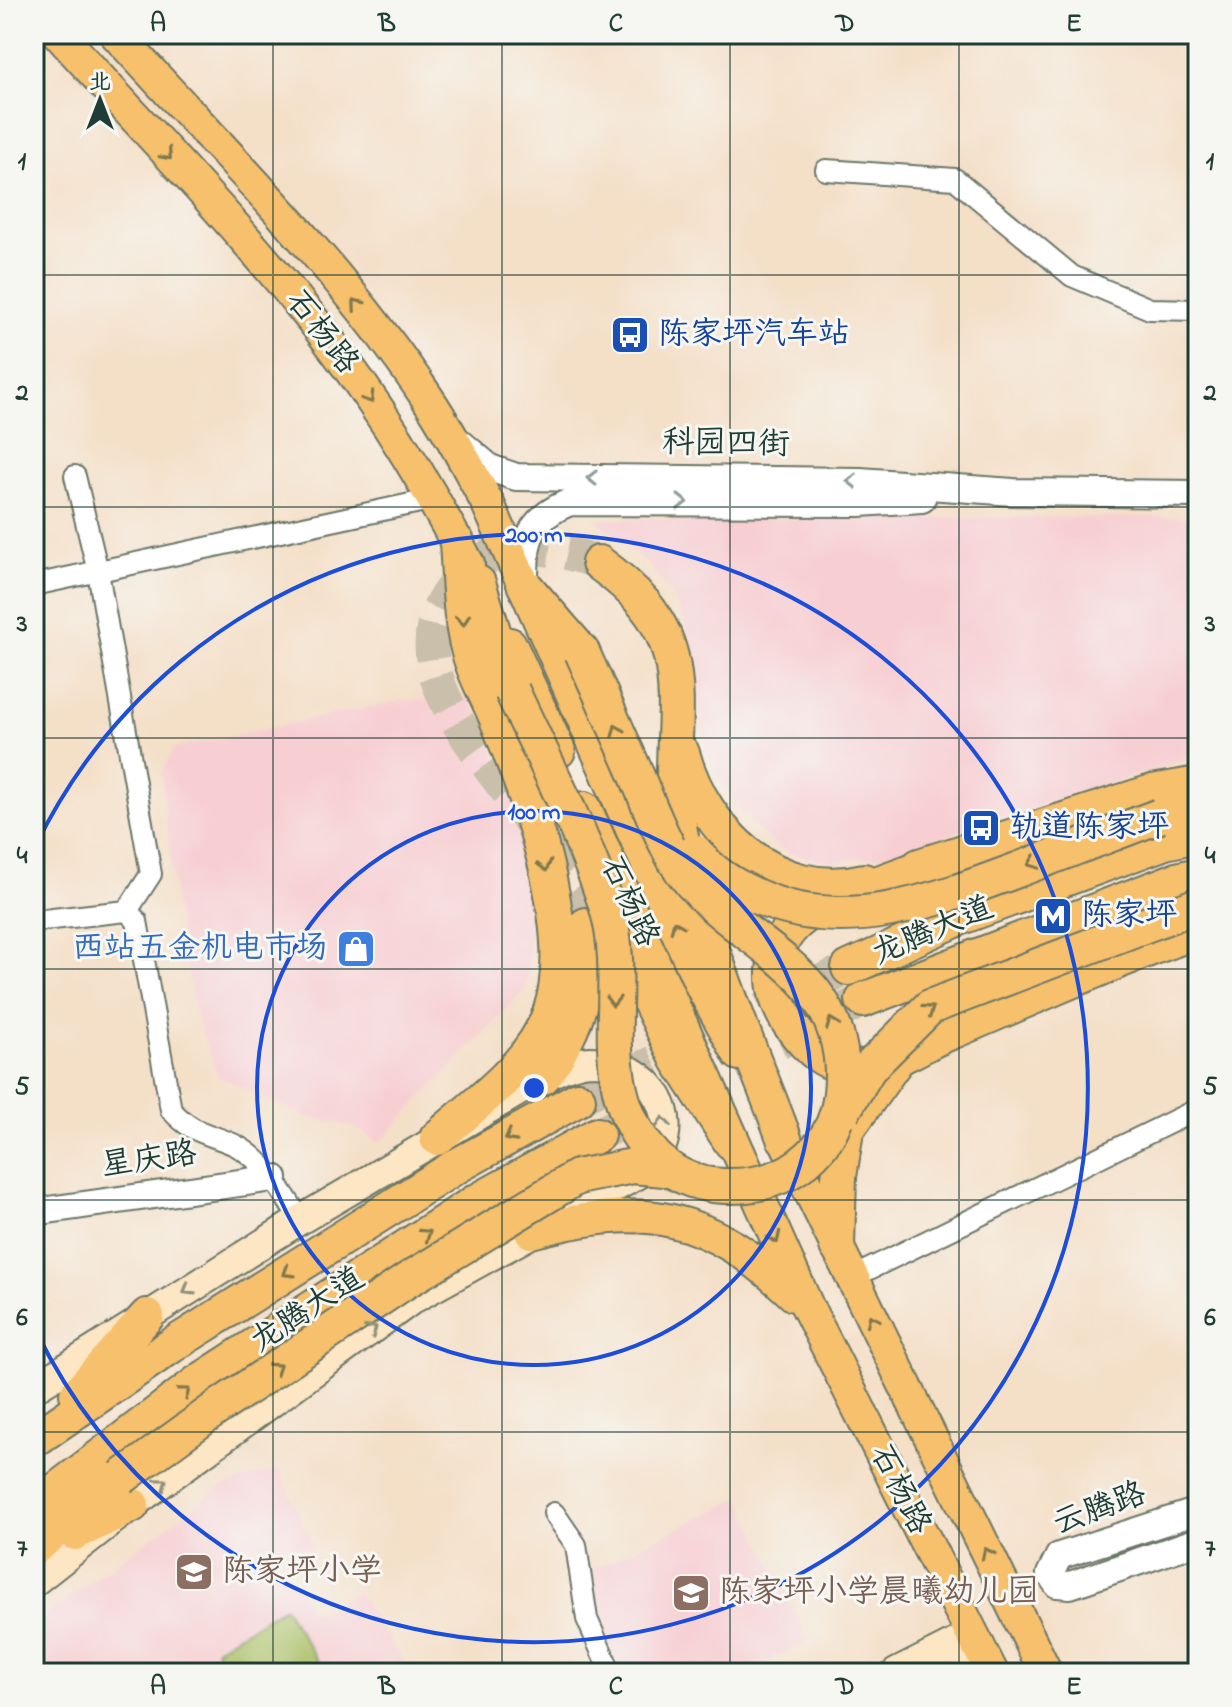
<svg xmlns="http://www.w3.org/2000/svg" width="1232" height="1707" viewBox="0 0 1232 1707" font-family="'Indie Flower','LXGW WenKai TC',sans-serif">
  <style>
    .built { fill: #f7cfd3 }
    .green { fill: #a9bf64; stroke: #647e4c; stroke-width: 2 }
    .lines { fill: none; stroke-linecap: round; stroke-linejoin: round }
    .trunk-tunnel { stroke: #c9bfaa; stroke-width: 34; stroke-dasharray: 34 17; stroke-linecap: butt }
    .minor-casing { stroke: #6a7667; stroke-width: 24 }
    .tertiary-casing { stroke: #6a7667; stroke-width: 30 }
    .secondary-casing { stroke: #6a7667; stroke-width: 32 }
    .primary-casing { stroke: #6a7667; stroke-width: 36 }
    .trunk-casing { stroke: #6a7667; stroke-width: 38 }
    .minor { stroke: #fff; stroke-width: 20 }
    .tertiary { stroke: #fff; stroke-width: 26 }
    .secondary { stroke: #fce6c4; stroke-width: 28 }
    .primary { stroke: #f7c06c; stroke-width: 32 }
    .trunk { stroke: #f7c06c; stroke-width: 34 }
    .trunk-bridge-casing { stroke: #6a7667; stroke-width: 38; stroke-linecap: butt }
    .trunk-bridge { stroke: #f7c06c; stroke-width: 34 }
    .oneway { stroke: #80784d }
    .oneway2 { stroke: #8f9e9a }
    .oneway3 { stroke: #8e927c }
    .grid { fill: none; stroke: #1f3d34; stroke-width: 2; stroke-opacity: 0.55 }
    .ring { fill: none; stroke: #1d4ed8; stroke-width: 4 }
    .labels { text-anchor: middle; dominant-baseline: central; stroke-width: 6; stroke-linejoin: round; paint-order: stroke }
    .street-label { font-size: 32px; fill: #1f3d34; stroke: #f6f6f2 }
    .transit-label { font-size: 32px; fill: #164399; stroke: #f6f6f2; text-anchor: start }
    .shop-label { font-size: 32px; fill: #366cbe; stroke: #f6f6f2; text-anchor: end }
    .education-label { font-size: 32px; fill: #785e54; stroke: #f6f6f2; text-anchor: start }
    .centre { fill: #1d4ed8; stroke: #f6f6f2; stroke-width: 4 }
    .ring-label { font-size: 24px; text-anchor: middle; font-weight: bold; fill: #1d4ed8; stroke: #f6f6f2; stroke-width: 6; stroke-linejoin: round; paint-order: stroke }
    .neatline { fill: none; stroke: #1f3d34; stroke-width: 3 }
    .grid-label { font-size: 26px; text-anchor: middle; font-weight: bold; fill: #1f3d34 }
  </style>
  <rect width="100%" height="100%" fill="#f6f6f2"/>
  <filter id="ink" filterUnits="userSpaceOnUse"><feTurbulence type="fractalNoise" baseFrequency=".0125" numOctaves="2"/><feDisplacementMap in="SourceGraphic" scale="16" xChannelSelector="R" yChannelSelector="G"/><feConvolveMatrix kernelMatrix="1 2 1 2 8 2 1 2 1" color-interpolation-filters="sRGB"/></filter>
  <filter id="wash" filterUnits="userSpaceOnUse"><feTurbulence type="fractalNoise" baseFrequency=".006" numOctaves="4" result="noise"/><feDisplacementMap in="SourceGraphic" scale="32" xChannelSelector="R" yChannelSelector="G"/><feGaussianBlur stdDeviation="1.8" result="paint"/><feColorMatrix in="noise" values="0 0 0 0 0 0 0 0 0 0 0 0 0 0 0 0 0 1.4 0 .05"/><feComposite in="paint" operator="in"/></filter>
  <g filter="url(#wash)">
    <rect width="100%" height="100%" fill="#f4dfc7"/>
    <g class="built">
      <polygon points="1189,517 1198,520 1198,755 885,855 833,862 788,853 773,843 741,813 729,795 706,755 691,639 674,597 648,564 596,519"/>
      <polygon points="404,700 470,700 515,795 533,898 526,988 379,1143 353,1126 305,1117 218,1076 195,1013 176,910 161,773 174,748"/>
      <polygon points="279,1469 314,1547 286,1570 314,1615 357,1591 411,1673 34,1673 34,1623 221,1487"/>
      <polygon points="740,1498 809,1641 743,1673 622,1673 601,1627 593,1569"/>
    </g>
    <polygon class="green" points="284,1607 325,1673 230,1673 215,1649"/>
  </g>
  <g filter="url(#ink)">
    <g class="lines">
      <g class="trunk-tunnel">
        <path d="M599,563C561,548 506,538 471,568C381,646 466,736 518,805C546,843 574,880 599,920"/>
        <polyline points="578,1099 849,968"/>
        <polyline points="597,1135 863,1000"/>
      </g>
      <g class="minor-casing">
        <g id="minor">
          <polyline points="826,170 955,179 1072,276 1150,309 1198,310"/>
          <polyline points="75,476 98,572 151,874 127,911"/>
          <polyline points="34,585 434,499"/>
          <path d="M34,921L127,911L137,921L171,1110C194,1135 206,1132 235,1145C265,1160 283,1193 300,1220"/>
          <polyline points="851,1278 1198,1109"/>
          <polyline points="554,1513 576,1545 587,1619 611,1673"/>
        </g>
      </g>
      <g class="tertiary-casing">
        <g id="tertiary">
          <polyline points="457,440 490,468 516,477 860,481 1013,492 1198,494"/>
          <path d="M525,584C525,541 526,520 570,502L859,503L922,499"/>
          <polyline points="34,1212 274,1178"/>
          <polyline points="1198,1511 1059,1556 1050,1574 1057,1584 1070,1585 1198,1541"/>
        </g>
      </g>
      <g class="secondary-casing">
        <g id="secondary">
          <path d="M34,1388L300,1220L543,1077C559,1070 573,1062 591,1061C651,1061 690,1121 648,1169L413,1299L132,1505L34,1582"/>
          <polyline points="896,1673 973,1634"/>
          <polyline points="955,1673 985,1658"/>
        </g>
      </g>
      <g class="primary-casing">
        <g id="primary">
          <path d="M59,34C139,123 224,210 299,303C365,383 421,472 468,564"/>
          <path d="M116,34C223,152 340,266 428,399C451,433 469,469 488,504L702,987L739,1054"/>
          <polyline points="510,644 559,751"/>
          <polyline points="585,808 807,1306 992,1673"/>
          <polyline points="787,1144 1046,1673"/>
          <path d="M531,1232C645,1201 707,1213 794,1295"/>
        </g>
      </g>
      <g class="trunk-casing">
        <g id="trunk">
          <path d="M599,563C633,588 661,615 671,657C683,709 668,763 677,815C696,929 744,1031 784,1138"/>
          <polyline points="478,583 512,691"/>
          <polyline points="525,586 582,652"/>
          <path d="M682,753C704,833 777,902 864,881"/>
          <polyline points="1159,816 1198,809"/>
          <path d="M941,860C906,874 828,898 801,919C766,946 767,993 792,1027C808,1049 827,1067 855,1067C897,1066 915,1046 951,1032C1033,998 1114,960 1198,931"/>
          <polyline points="919,866 1152,792 1198,784"/>
          <polyline points="606,930 636,973 678,1060 731,1142"/>
          <polyline points="849,968 964,916 1165,842 1198,835"/>
          <polyline points="863,1000 1176,880 1198,875"/>
          <path d="M543,1077C580,1026 588,988 586,925"/>
          <path d="M437,1138C477,1102 531,1066 550,1013C578,934 529,798 499,724C491,703 479,683 472,662C459,624 460,583 457,542"/>
          <polyline points="837,1246 839,1177 846,1131 896,1061"/>
          <polyline points="77,1394 147,1316"/>
          <polyline points="34,1440 171,1346 455,1167 578,1099"/>
          <polyline points="34,1507 197,1383 474,1203 597,1135"/>
          <polyline points="75,1533 132,1505"/>
          <polyline points="34,1548 121,1478"/>
        </g>
      </g>
      <use href="#minor" class="minor"/>
      <use href="#tertiary" class="tertiary"/>
      <use href="#secondary" class="secondary"/>
      <use href="#primary" class="primary"/>
      <use href="#trunk" class="trunk"/>
      <g class="trunk-bridge-casing">
        <g id="trunk-bridge">
          <path d="M512,691C545,762 583,833 607,908C631,987 590,1078 648,1148C668,1173 692,1185 724,1186C763,1187 795,1176 820,1146C836,1127 842,1101 842,1075C842,961 727,944 676,862C659,833 647,800 634,769C617,730 599,691 582,652"/>
          <path d="M695,852C713,874 732,885 758,897C847,937 942,898 1028,866C1071,849 1115,833 1159,816"/>
          <polyline points="843,1111 869,1068 930,1007 1198,905"/>
          <polyline points="121,1478 217,1408 406,1281 577,1177 633,1166 664,1169"/>
        </g>
      </g>
      <use href="#trunk-bridge" class="trunk-bridge"/>
    </g>
    <defs><path id="oneway-chevron" d="M-2-3.5L2.5 0L-2 3.5" fill="none" stroke-width="1.6" stroke-linecap="round" stroke-linejoin="round" transform="scale(2)"/></defs>
    <g class="oneway">
      <use href="#oneway-chevron" transform="translate(167 155) rotate(48)"/>
      <use href="#oneway-chevron" transform="translate(357 304) rotate(-130)"/>
      <use href="#oneway-chevron" transform="translate(369 398) rotate(57)"/>
      <use href="#oneway-chevron" transform="translate(463 620) rotate(82)"/>
      <use href="#oneway-chevron" transform="translate(617 730) rotate(-114)"/>
      <use href="#oneway-chevron" transform="translate(1033 863) rotate(159)"/>
      <use href="#oneway-chevron" transform="translate(545 866) rotate(76)"/>
      <use href="#oneway-chevron" transform="translate(676 926) rotate(-114)"/>
      <use href="#oneway-chevron" transform="translate(613 1001) rotate(91)"/>
      <use href="#oneway-chevron" transform="translate(929 1010) rotate(-34)"/>
      <use href="#oneway-chevron" transform="translate(832 1023) rotate(-111)"/>
      <use href="#oneway-chevron" transform="translate(510 1137) rotate(151)"/>
      <use href="#oneway-chevron" transform="translate(426 1234) rotate(-33)"/>
      <use href="#oneway-chevron" transform="translate(775 1238) rotate(65)"/>
      <use href="#oneway-chevron" transform="translate(288 1272) rotate(148)"/>
      <use href="#oneway-chevron" transform="translate(872 1320) rotate(-116)"/>
      <use href="#oneway-chevron" transform="translate(276 1368) rotate(-34)"/>
      <use href="#oneway-chevron" transform="translate(185 1392) rotate(-37)"/>
      <use href="#oneway-chevron" transform="translate(987 1553) rotate(-116)"/>
    </g>
    <g class="oneway2">
      <use href="#oneway-chevron" transform="translate(592 478) rotate(-179)"/>
      <use href="#oneway-chevron" transform="translate(852 481) rotate(-179)"/>
      <use href="#oneway-chevron" transform="translate(682 502) rotate(1)"/>
    </g>
    <g class="oneway3">
      <use href="#oneway-chevron" transform="translate(663 1122) rotate(-96)"/>
      <use href="#oneway-chevron" transform="translate(188 1290) rotate(148)"/>
      <use href="#oneway-chevron" transform="translate(372 1330) rotate(-36)"/>
      <use href="#oneway-chevron" transform="translate(162 1483) rotate(-37)"/>
    </g>
  </g>
  <path class="grid" d="M273,34V1673M502,34V1673M730,34V1673M959,34V1673M34,275H1198M34,507H1198M34,738H1198M34,969H1198M34,1200H1198M34,1432H1198"/>
  <g class="ring">
    <circle cx="534" cy="1088" r="277"/>
    <path d="M36 845A554 554 0 1 1 36 1331"/>
  </g>
  <defs>
    <g id="bus-square" transform="scale(2)"><rect x="-9" y="-9" width="18" height="18" rx="4" fill="#1a4fb4" stroke="#f6f6f2"/><path d="M-5-6H5V4H4V6H2V4H-2V6H-4V4H-5ZM-3.5-4V0h7V-4ZM-3.5 1.2v1.5H-2V1.2ZM2 1.2v1.5H3.5V1.2Z" fill="#fff"/></g>
    <g id="metro-square" transform="scale(2)"><rect x="-9" y="-9" width="18" height="18" rx="4" fill="#1a4fb4" stroke="#f6f6f2"/><path d="M-5.5 5V-5H-3L0 0L3-5H5.5V5H3V-.5L0 4L-3-.5V5Z" fill="#fff"/></g>
    <g id="shop-square" transform="scale(2)"><rect x="-9" y="-9" width="18" height="18" rx="4" fill="#3f7fe0" stroke="#f6f6f2"/><path d="M-5-2.5h2.3a2.7 3.5 0 0 1 5.4 0H5L5.5 6h-11ZM-1.5-2.5h3a1.5 2.3 0 0 0-3 0Z" fill="#fff"/></g>
    <g id="school-square" transform="scale(2)"><rect x="-9" y="-9" width="18" height="18" rx="4" fill="#8d6e63" stroke="#f6f6f2"/><path d="M0-5L7-2L0 1L-7-2ZM-4 1L0 2.5L4 1V4Q0 6-4 4Z" fill="#fff"/></g>
  </defs>
  <g fill-rule="evenodd">
    <use href="#bus-square" x="630" y="335"/>
    <use href="#bus-square" x="981" y="828"/>
    <use href="#metro-square" x="1053" y="916"/>
    <use href="#shop-square" x="356" y="949"/>
    <use href="#school-square" x="194" y="1572"/>
    <use href="#school-square" x="691" y="1593"/>
  </g>
  <g class="labels">
    <g class="street-label">
      <text transform="translate(321 333) rotate(52)">石杨路</text>
      <text transform="translate(726 445) rotate(1)">科园四街</text>
      <text transform="translate(628 902) rotate(65)">石杨路</text>
      <text transform="translate(933 932) rotate(-23)">龙腾大道</text>
      <text transform="translate(149 1161) rotate(-8)">星庆路</text>
      <text transform="translate(308 1311) rotate(-33)">龙腾大道</text>
      <text transform="translate(899 1490) rotate(63)">石杨路</text>
      <text transform="translate(1100 1510) rotate(-20)">云腾路</text>
    </g>
    <g class="transit-label">
      <text x="658" y="335">陈家坪汽车站</text>
      <text x="1009" y="828">轨道陈家坪</text>
      <text x="1081" y="916">陈家坪</text>
    </g>
    <g class="shop-label">
      <text x="328" y="949">西站五金机电市场</text>
    </g>
    <g class="education-label">
      <text x="222" y="1572">陈家坪小学</text>
      <text x="719" y="1593">陈家坪小学晨曦幼儿园</text>
    </g>
  </g>
  <circle cx="534" cy="1088" r="12" class="centre"/>
  <g class="ring-label">
    <text x="534" y="542">200 m</text>
    <text x="534" y="819">100 m</text>
  </g>
  <rect width="1232" height="1707" fill="none" stroke="#f6f6f2" stroke-width="88"/>
  <g transform="translate(100 100)" stroke="#f6f6f2" stroke-width="6" paint-order="stroke">
  <path d="M0-6L14 30L0 20L-14 30Z" fill="#1f3d34"/>
  <text y="-12" font-size="22" font-weight="bold" text-anchor="middle" fill="#1f3d34">北</text>
  </g>
  <rect x="44" y="44" width="1144" height="1619" class="neatline"/>
  <g class="grid-label">
    <text x="158" y="31">A</text>
    <text x="387" y="31">B</text>
    <text x="616" y="31">C</text>
    <text x="845" y="31">D</text>
    <text x="1074" y="31">E</text>
    <text x="22" y="169">1</text>
    <text x="1210" y="169">1</text>
    <text x="22" y="400">2</text>
    <text x="1210" y="400">2</text>
    <text x="22" y="631">3</text>
    <text x="1210" y="631">3</text>
    <text x="22" y="863">4</text>
    <text x="1210" y="863">4</text>
    <text x="22" y="1094">5</text>
    <text x="1210" y="1094">5</text>
    <text x="22" y="1325">6</text>
    <text x="1210" y="1325">6</text>
    <text x="22" y="1556">7</text>
    <text x="1210" y="1556">7</text>
    <text x="158" y="1694">A</text>
    <text x="387" y="1694">B</text>
    <text x="616" y="1694">C</text>
    <text x="845" y="1694">D</text>
    <text x="1074" y="1694">E</text>
  </g>
</svg>
